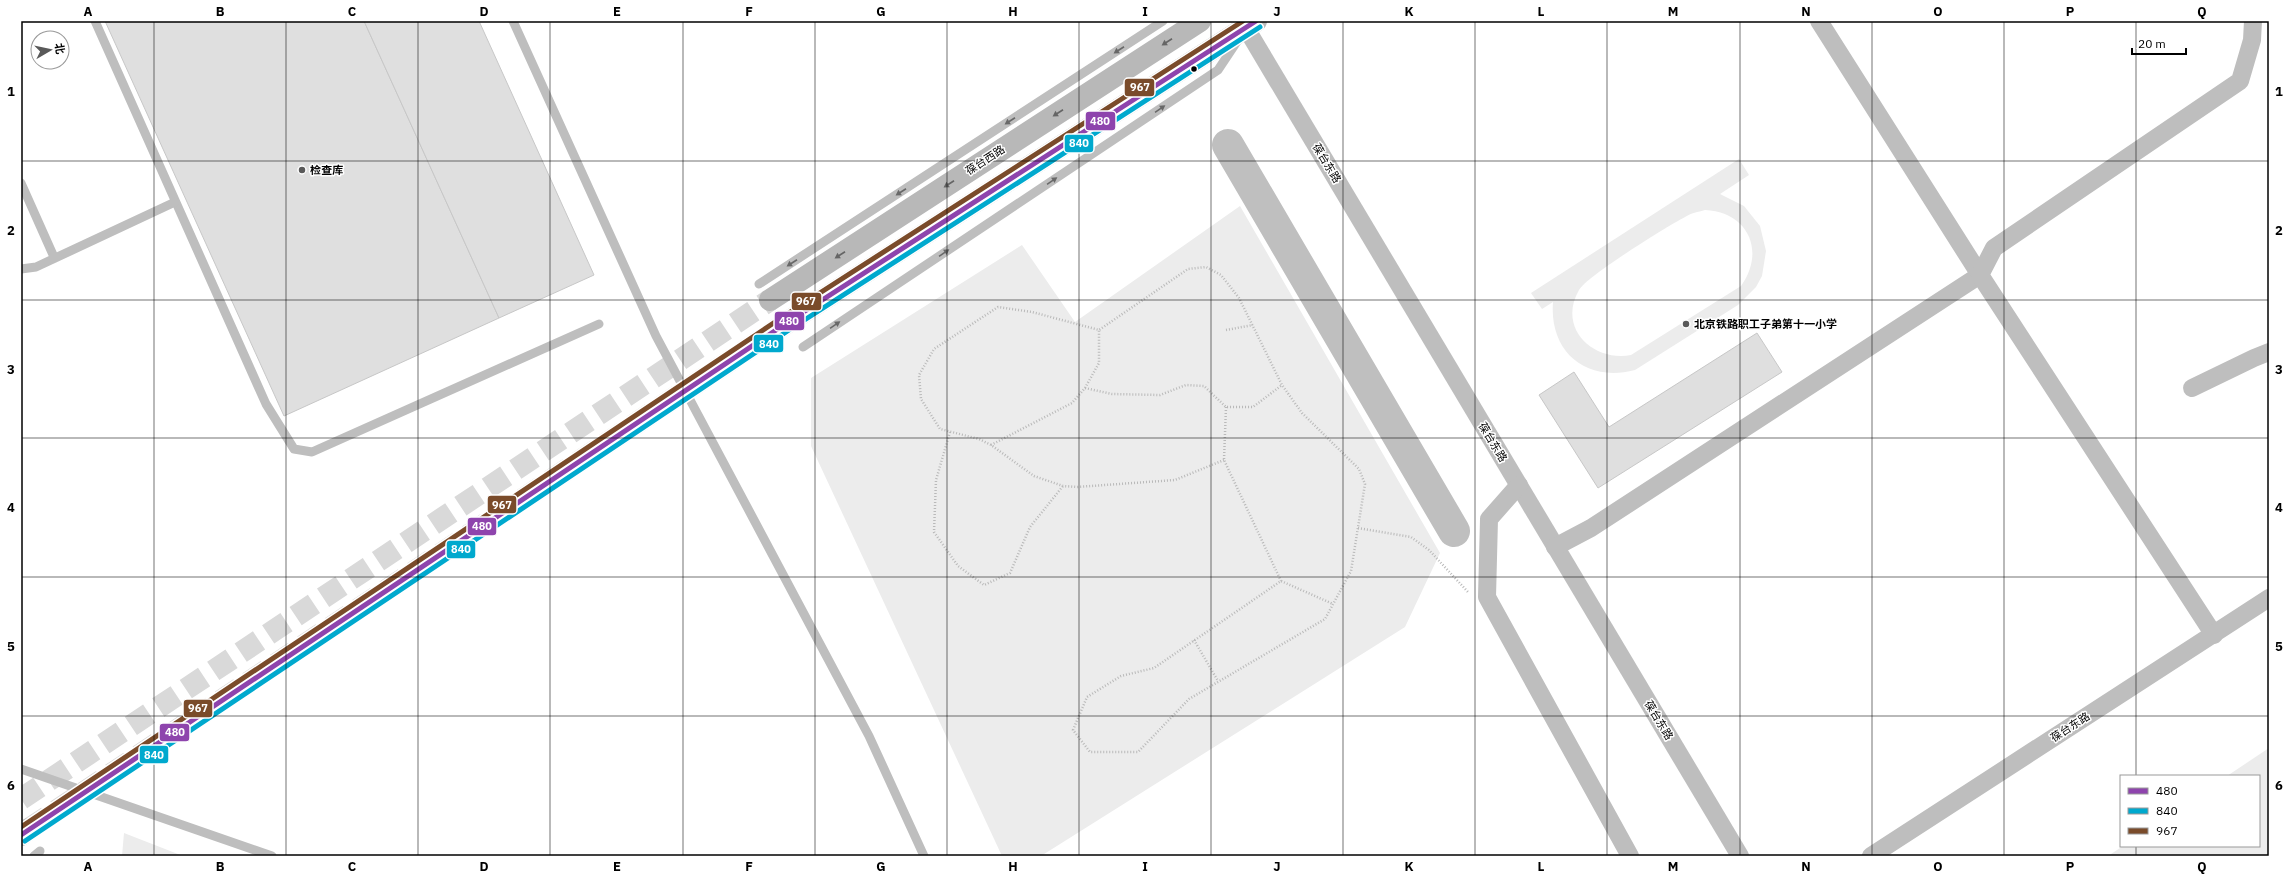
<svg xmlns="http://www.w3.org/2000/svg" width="2290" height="877" viewBox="0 0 2290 877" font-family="'IBM Plex Sans','Noto Sans SC',sans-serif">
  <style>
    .green { fill: #ececec; fill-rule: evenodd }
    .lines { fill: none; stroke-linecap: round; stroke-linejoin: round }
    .river { stroke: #bfbfbf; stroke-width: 32 }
    .building { fill: #dfdfdf; stroke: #c7c7c7 }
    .secondary-tunnel { stroke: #d9d9d9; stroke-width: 22; stroke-dasharray: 22 11; stroke-linecap: butt }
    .path { stroke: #b9b9b9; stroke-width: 2.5; stroke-dasharray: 1 2; stroke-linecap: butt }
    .lane { stroke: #bebebe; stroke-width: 9 }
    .street { stroke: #bebebe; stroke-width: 18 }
    .secondary { stroke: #b8b8b8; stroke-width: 22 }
    .bus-1-casing { stroke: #fff; stroke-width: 8 }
    .bus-2-casing { stroke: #fff; stroke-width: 8 }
    .bus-3-casing { stroke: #fff; stroke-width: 8 }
    .bus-1 { stroke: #8e44ad; stroke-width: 5 }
    .bus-2 { stroke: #00a9ce; stroke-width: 5 }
    .bus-3 { stroke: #7a4b2a; stroke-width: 5 }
    .oneway { fill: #656565 }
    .oneway2 { fill: #686868 }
    .grid { fill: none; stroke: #000; stroke-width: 1; stroke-opacity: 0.55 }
    .bus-dot { fill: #000; stroke: #fff; stroke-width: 1.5 }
    .poi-dot { fill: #595959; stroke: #fff; stroke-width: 1.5 }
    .labels { text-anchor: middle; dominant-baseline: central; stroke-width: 3; stroke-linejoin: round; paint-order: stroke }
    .street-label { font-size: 11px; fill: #000; stroke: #fff }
    .poi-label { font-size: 11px; font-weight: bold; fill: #000; stroke: #fff; text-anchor: start }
    .line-badge { stroke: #fff; stroke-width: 1.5 }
    .badge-label { font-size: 11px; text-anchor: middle; font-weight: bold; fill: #fff }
    .neatline { fill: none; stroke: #000; stroke-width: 1.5 }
    .grid-label { font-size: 13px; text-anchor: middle; font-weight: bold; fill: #000 }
  </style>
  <rect width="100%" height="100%" fill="#fff"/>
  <g class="green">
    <path d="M1739,159L1749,175L1720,194L1744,206L1760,226L1766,251L1762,276L1756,287L1738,305L1635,370C1586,383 1549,352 1553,302L1542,309L1531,293ZM1705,210C1748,212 1766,251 1741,286L1631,355C1593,362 1557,328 1579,290C1587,276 1666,227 1685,217C1691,213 1698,212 1705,210Z"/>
    <polygon points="1240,206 1440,553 1405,627 1041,856 1002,856 811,446 811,378 1022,245 1075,322"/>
    <polygon points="2269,748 2269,856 2108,856 2123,846 2259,846 2259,776 2227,776"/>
    <polygon points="124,833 183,856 122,856"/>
  </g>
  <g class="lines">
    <polyline class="river" points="1228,145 1454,531"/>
  </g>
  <g class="building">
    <polygon points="105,21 364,21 499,318 284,416"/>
    <polygon points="364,21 479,21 594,275 499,318"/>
    <polygon points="1757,333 1782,372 1598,488 1539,395 1574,372 1609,427"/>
  </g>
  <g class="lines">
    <g class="secondary-tunnel">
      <polyline points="21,799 770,300"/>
      <polyline points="29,829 788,322"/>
    </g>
    <g class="path">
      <polyline points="1226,330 1253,325"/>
      <polyline points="1085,388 1112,394 1160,395 1186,385 1204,386 1226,407 1253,407 1282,385"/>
      <polyline points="1226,407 1224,460 1281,581"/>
      <polyline points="950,432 936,480 934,532 958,566 984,585 1010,573 1030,527 1063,486"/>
      <polyline points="991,445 1072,403 1085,388 1099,363 1099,330"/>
      <polyline points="1224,460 1175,480 1077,487 1063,486 1034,476 991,445 979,439 940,429 921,399 919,375 934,349 998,307 1032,312 1099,330 1188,269 1206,267 1221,275 1239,298 1282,385 1302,413 1359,469 1365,484 1351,571 1325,619 1189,699 1138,752 1090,752 1073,730 1087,697 1121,676 1154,668 1281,581 1333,604"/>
      <polyline points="1358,528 1411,537 1429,550 1468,592"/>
      <polyline points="1194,640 1218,681"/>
    </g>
    <g class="lane">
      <polyline points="95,21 266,404 294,449 312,452 599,324"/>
      <polyline points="513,21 656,336 869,736 924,856"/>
      <polyline points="21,183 54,257"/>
      <polyline points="21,269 36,267 175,202"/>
      <polyline points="759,284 1163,21"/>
      <polyline points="803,347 1218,70 1238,40"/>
      <polyline points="21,769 272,856"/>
      <polyline points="34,856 40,851"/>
    </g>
    <g class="street">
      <polyline points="1246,28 1740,856"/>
      <polyline points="2192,388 2254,358 2269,352"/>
      <polyline points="1519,485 1489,519 1487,597 1630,856"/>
      <polyline points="1555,547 1591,528 1980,275 1819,21"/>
      <polyline points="2214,635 1980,275 1994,248 2240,81 2252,40 2253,21"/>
      <polyline points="1871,856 2269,598"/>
    </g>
    <g class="secondary">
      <polyline points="770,300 1200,21"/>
      <polyline points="788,322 1256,21"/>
      <polyline points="21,835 29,829"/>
    </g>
    <g class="bus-1-casing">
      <polyline id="bus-1" points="21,835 788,322 1256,21"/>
    </g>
    <g class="bus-2-casing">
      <polyline id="bus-2" points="25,841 792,328 1260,27"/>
    </g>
    <g class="bus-3-casing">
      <polyline id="bus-3" points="21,827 784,316 1243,21"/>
    </g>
    <use href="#bus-1" class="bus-1"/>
    <use href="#bus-2" class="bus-2"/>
    <use href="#bus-3" class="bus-3"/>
  </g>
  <defs><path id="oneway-solid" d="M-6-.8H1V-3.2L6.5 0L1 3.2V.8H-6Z"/></defs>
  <g class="oneway">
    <use href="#oneway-solid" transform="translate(1167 42) rotate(147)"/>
    <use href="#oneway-solid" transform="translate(1058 113) rotate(147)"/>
    <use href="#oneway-solid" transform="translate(949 184) rotate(147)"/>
    <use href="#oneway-solid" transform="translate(840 255) rotate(147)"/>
  </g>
  <g class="oneway2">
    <use href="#oneway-solid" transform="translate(1119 50) rotate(147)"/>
    <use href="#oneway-solid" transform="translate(1160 109) rotate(-34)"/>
    <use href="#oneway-solid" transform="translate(1010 121) rotate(147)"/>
    <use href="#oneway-solid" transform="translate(1052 181) rotate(-34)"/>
    <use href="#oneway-solid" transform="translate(901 192) rotate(147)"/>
    <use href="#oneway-solid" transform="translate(944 253) rotate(-34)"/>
    <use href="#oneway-solid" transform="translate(792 263) rotate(147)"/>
    <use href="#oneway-solid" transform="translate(835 325) rotate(-34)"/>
  </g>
  <path class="grid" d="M154,21V856M286,21V856M418,21V856M550,21V856M683,21V856M815,21V856M947,21V856M1079,21V856M1211,21V856M1343,21V856M1475,21V856M1607,21V856M1740,21V856M1872,21V856M2004,21V856M2136,21V776M21,161H2269M21,300H2269M21,438H2269M21,577H2269M21,716H2269M2136,846V856"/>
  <circle class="bus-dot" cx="1194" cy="69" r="3.5"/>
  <g class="poi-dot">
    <circle cx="302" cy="170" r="4"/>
    <circle cx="1686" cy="324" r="4"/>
  </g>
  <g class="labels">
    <g class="street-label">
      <text transform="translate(985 160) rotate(-33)">葆台西路</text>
      <text transform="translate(1327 163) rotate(59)">葆台东路</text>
      <text transform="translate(1493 442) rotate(59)">葆台东路</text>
      <text transform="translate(1659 720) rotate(59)">葆台东路</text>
      <text transform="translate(2070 727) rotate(-33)">葆台东路</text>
    </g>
    <g class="poi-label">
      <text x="310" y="170">检查库</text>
      <text x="1694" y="324">北京铁路职工子弟第十一小学</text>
    </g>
  </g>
  <g class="line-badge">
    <rect x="1124" y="78" width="31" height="19" rx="4" fill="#7a4b2a"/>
    <rect x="1085" y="111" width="31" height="20" rx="4" fill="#8e44ad"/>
    <rect x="1064" y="134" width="30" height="19" rx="4" fill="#00a9ce"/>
    <rect x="791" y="292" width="31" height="19" rx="4" fill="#7a4b2a"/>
    <rect x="774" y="311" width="31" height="20" rx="4" fill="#8e44ad"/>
    <rect x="753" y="334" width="31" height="19" rx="4" fill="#00a9ce"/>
    <rect x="487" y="495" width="30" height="19" rx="4" fill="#7a4b2a"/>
    <rect x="467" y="517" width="30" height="19" rx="4" fill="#8e44ad"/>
    <rect x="446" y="540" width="30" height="19" rx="4" fill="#00a9ce"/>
    <rect x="183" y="699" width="30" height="19" rx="4" fill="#7a4b2a"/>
    <rect x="159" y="723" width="31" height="19" rx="4" fill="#8e44ad"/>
    <rect x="139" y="745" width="30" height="19" rx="4" fill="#00a9ce"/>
  </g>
  <g class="badge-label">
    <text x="1140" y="91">967</text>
    <text x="1100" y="125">480</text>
    <text x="1079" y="147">840</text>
    <text x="806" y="305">967</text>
    <text x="789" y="325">480</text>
    <text x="769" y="348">840</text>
    <text x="502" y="509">967</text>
    <text x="482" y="530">480</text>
    <text x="461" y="553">840</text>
    <text x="198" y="712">967</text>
    <text x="175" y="736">480</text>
    <text x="154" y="759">840</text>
  </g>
  <rect width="2290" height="877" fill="none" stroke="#ffffff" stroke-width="44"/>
  <rect x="2120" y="775" width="140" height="72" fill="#ffffff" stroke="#999999"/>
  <rect x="2128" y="788" width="20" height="6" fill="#8e44ad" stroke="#999999"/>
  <text x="2156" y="795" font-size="12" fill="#000000">480</text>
  <rect x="2128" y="808" width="20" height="6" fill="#00a9ce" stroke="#999999"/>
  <text x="2156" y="815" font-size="12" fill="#000000">840</text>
  <rect x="2128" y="828" width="20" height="6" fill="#7a4b2a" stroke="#999999"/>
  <text x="2156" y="835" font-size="12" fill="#000000">967</text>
  <g transform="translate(50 50) rotate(81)"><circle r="19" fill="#ffffff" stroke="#999999"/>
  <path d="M0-3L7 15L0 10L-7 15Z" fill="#595959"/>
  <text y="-6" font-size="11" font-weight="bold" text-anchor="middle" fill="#000000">北</text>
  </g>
  <path d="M2132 48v6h54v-6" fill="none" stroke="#000000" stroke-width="2"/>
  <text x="2138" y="48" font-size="12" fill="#000000" stroke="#ffffff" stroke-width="3" paint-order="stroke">20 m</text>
  <rect x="22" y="22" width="2246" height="833" class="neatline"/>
  <g class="grid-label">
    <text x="88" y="16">A</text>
    <text x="220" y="16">B</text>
    <text x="352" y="16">C</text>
    <text x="484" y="16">D</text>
    <text x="617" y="16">E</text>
    <text x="749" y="16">F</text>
    <text x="881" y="16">G</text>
    <text x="1013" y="16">H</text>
    <text x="1145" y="16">I</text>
    <text x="1277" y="16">J</text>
    <text x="1409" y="16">K</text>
    <text x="1541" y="16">L</text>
    <text x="1673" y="16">M</text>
    <text x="1806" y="16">N</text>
    <text x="1938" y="16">O</text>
    <text x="2070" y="16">P</text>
    <text x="2202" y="16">Q</text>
    <text x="11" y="96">1</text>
    <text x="2279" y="96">1</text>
    <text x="11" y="235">2</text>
    <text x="2279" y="235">2</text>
    <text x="11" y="374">3</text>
    <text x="2279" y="374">3</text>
    <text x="11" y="512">4</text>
    <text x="2279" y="512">4</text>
    <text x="11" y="651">5</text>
    <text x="2279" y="651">5</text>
    <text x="11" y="790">6</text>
    <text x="2279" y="790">6</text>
    <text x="88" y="871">A</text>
    <text x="220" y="871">B</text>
    <text x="352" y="871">C</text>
    <text x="484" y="871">D</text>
    <text x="617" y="871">E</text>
    <text x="749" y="871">F</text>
    <text x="881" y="871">G</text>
    <text x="1013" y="871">H</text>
    <text x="1145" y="871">I</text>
    <text x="1277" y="871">J</text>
    <text x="1409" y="871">K</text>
    <text x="1541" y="871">L</text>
    <text x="1673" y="871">M</text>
    <text x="1806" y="871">N</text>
    <text x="1938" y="871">O</text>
    <text x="2070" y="871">P</text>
    <text x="2202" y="871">Q</text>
  </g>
</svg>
